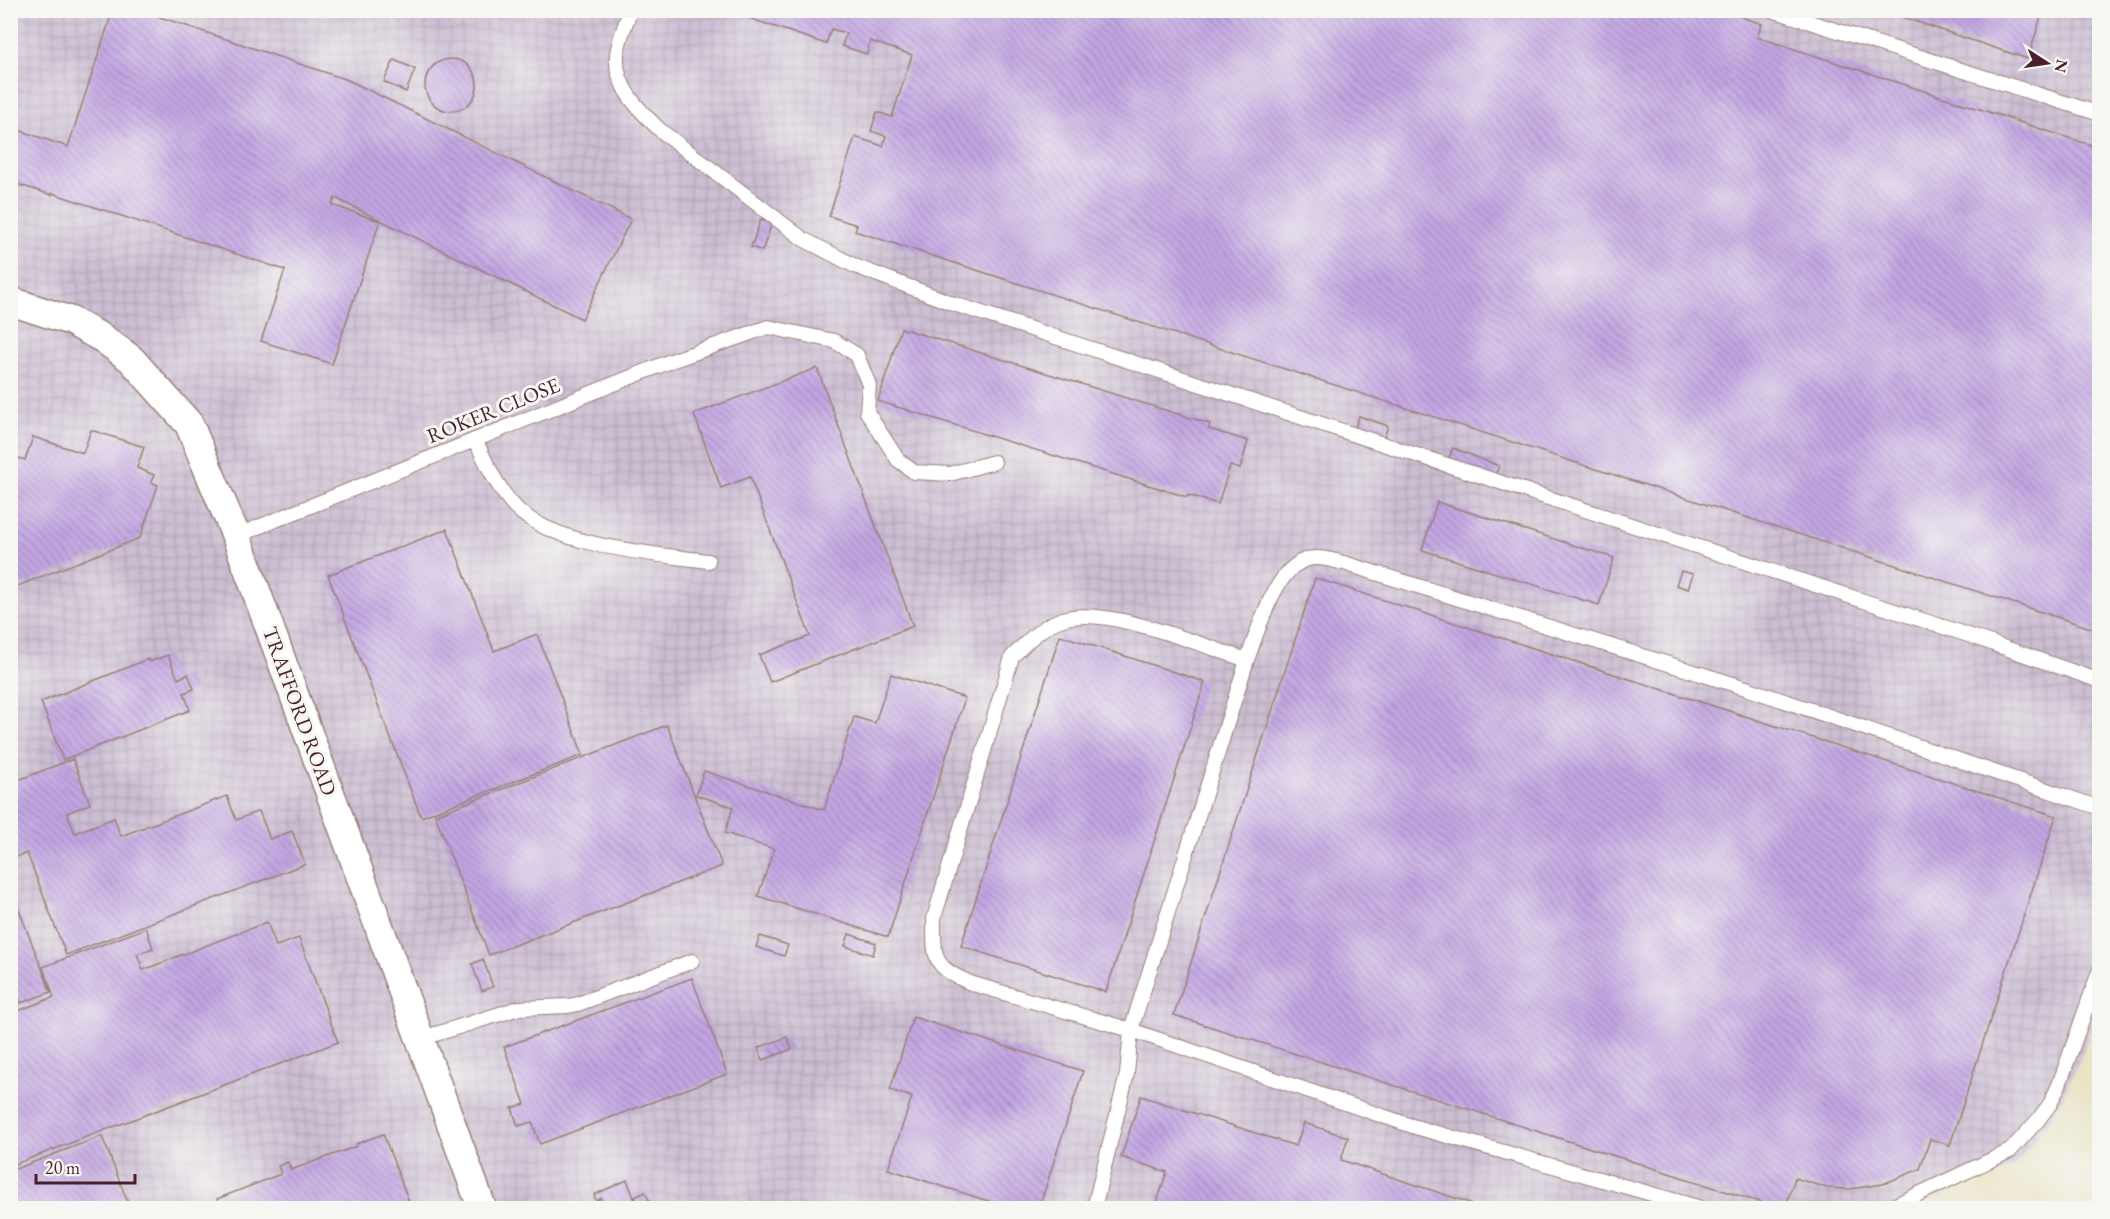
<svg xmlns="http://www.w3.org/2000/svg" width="2110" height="1219" viewBox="0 0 2110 1219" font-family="'EB Garamond',serif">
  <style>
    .industrial { fill: url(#industrial-grid) }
    .building { fill: url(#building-back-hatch) }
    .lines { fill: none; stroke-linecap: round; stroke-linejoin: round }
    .lane-casing { stroke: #998076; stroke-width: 16 }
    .street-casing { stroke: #998076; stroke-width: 31 }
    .lane { stroke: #fff; stroke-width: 14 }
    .street { stroke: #fff; stroke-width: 28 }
    .labels { text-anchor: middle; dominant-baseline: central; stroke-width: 6; stroke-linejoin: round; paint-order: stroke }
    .street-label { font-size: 21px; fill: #4a1f2b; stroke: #f6f6f2 }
  </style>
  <defs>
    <pattern id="industrial-grid" width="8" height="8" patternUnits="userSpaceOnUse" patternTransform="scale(1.5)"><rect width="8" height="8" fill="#ccbed3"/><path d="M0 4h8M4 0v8" fill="none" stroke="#b1a3b5"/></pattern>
    <pattern id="building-back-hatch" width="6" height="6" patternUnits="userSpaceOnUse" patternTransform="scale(1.5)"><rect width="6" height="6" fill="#c2a6e3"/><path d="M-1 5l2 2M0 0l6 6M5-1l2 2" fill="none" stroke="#a087b8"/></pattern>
  </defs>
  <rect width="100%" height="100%" fill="#f6f6f2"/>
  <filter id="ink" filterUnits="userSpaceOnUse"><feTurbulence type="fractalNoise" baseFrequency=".0167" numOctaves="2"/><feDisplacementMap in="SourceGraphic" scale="12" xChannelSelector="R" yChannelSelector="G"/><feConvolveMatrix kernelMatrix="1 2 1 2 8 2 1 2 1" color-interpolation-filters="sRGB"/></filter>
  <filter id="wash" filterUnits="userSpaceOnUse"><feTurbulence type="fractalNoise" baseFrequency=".008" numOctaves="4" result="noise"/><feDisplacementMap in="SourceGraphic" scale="24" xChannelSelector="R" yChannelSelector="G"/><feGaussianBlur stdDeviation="1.35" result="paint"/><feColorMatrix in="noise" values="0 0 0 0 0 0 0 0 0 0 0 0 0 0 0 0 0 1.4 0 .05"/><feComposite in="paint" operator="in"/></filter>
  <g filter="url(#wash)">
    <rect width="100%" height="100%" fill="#e8e1c0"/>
    <polygon class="industrial" points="10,11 2099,11 2100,1001 2080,1059 2053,1116 2013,1167 1908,1208 11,1208"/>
    <g id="blocks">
      <g class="building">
        <polygon points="113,10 139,10 348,80 631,219 582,319 335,198 332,205 380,221 332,364 261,341 285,270 52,193 52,195 10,182 10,127 68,147"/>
        <polygon points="725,10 1721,10 1762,24 1757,37 2100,148 2100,631 855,231 857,225 829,216 855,137 883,146 886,136 871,131 877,112 892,117 912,55 870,41 867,54 842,46 846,33 831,29 826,44"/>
        <polygon points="1881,10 2043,10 2028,59"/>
        <circle cx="451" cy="85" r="26"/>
        <polygon points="394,60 415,69 406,92 384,82"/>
        <polygon points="761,219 772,223 762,251 751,247"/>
        <polygon points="901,328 1210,424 1209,429 1248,441 1240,469 1230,466 1218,504 1188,495 1187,497 878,401"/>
        <polygon points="817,368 913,626 770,682 759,655 810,636 750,477 721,488 694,414"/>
        <polygon points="1359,416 1388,426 1383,441 1354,431"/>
        <polygon points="91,430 144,447 137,468 154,475 151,482 158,485 140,538 10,589 10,455 25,460 33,437 83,453"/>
        <polygon points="1453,448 1499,466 1493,480 1447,463"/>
        <polygon points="1437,502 1614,558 1599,605 1422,550"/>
        <polygon points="447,529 494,651 537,634 583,755 421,817 328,575"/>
        <polygon points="1681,571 1693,574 1688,589 1676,585"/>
        <polygon points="1315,578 2056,816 1950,1145 1930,1139 1920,1169 1883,1184 1850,1189 1827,1188 1795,1178 1785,1208 1778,1208 1174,1015"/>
        <polygon points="1060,635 1205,682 1106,992 961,946"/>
        <polygon points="168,655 178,679 188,674 194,689 184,693 190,710 63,760 41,702 148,659 149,662"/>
        <polygon points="891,674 965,698 888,937 758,896 774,849 725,833 733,807 696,795 704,771 824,810 854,717 875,723"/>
        <polygon points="667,725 722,866 489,955 435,815"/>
        <polygon points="73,759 90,804 67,813 75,833 114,818 121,836 227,796 236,820 259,811 270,839 292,831 305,864 66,955 27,853 10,859 10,783"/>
        <polygon points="10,887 51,992 21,1003 10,975"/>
        <polygon points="267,922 276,946 299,938 338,1042 10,1166 10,1014 54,997 43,967 146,928 153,948 137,954 143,970"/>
        <polygon points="849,934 876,943 873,955 845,946"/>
        <polygon points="760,936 788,945 784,956 756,947"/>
        <polygon points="483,959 493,987 482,991 472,964"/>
        <polygon points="692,978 727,1074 540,1144 532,1122 518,1126 512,1108 525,1104 504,1047"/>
        <polygon points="913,1017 1083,1071 1039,1208 1010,1208 888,1169 912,1097 890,1090"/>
        <polygon points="787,1037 792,1049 763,1060 758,1048"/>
        <polygon points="1141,1096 1296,1146 1304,1123 1348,1137 1341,1160 1470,1203 1469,1208 1155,1208 1167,1172 1121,1157"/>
        <polygon points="383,1134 411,1207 406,1208 220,1208 217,1199 281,1174 278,1166 288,1162 291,1170 357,1146 356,1144"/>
        <polygon points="102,1136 130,1208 10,1208 10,1171"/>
        <polygon points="627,1180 637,1205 629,1208 606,1208 601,1198 596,1201 594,1195"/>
        <polygon points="645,1192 651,1204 641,1208 635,1197"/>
      </g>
    </g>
  </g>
  <g filter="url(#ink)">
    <use href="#blocks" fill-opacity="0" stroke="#998076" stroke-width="1.5"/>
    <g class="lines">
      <g class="lane-casing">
        <g id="lane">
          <path d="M630,10C626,24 618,41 617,55C614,86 639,110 660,130L803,239L855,266L954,304L1965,634L2100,681"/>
          <polyline points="1772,10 2100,114"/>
          <path d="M475,440C487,464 497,488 515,507C554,547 655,554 708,561"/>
          <polyline points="236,536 671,361 768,327 834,341 857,355 869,385 867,412 898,460 914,472 950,474 994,462"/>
          <path d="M1247,660C1203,646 1105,605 1063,619C1041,626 1028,641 1012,657L934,918C934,960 932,967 973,984L1131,1030L1412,1126L1701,1208"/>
          <polyline points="420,1039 519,1008 568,1006 578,1004 692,961"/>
          <path d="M1094,1208L1127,1074L1131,1030L1247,660C1258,631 1274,571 1305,560C1318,555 1335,561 1347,564L1749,689L2100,808"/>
          <polyline points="1889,1208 2010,1151 2038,1120 2050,1104 2059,1085 2100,969"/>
        </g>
      </g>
      <g class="street-casing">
        <polyline id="street" points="10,301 71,321 102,338 131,359 189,424 236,536 482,1208"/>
      </g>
      <use href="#lane" class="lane"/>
      <use href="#street" class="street"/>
    </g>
  </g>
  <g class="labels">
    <g class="street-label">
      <text transform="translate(493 410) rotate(-22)">ROKER CLOSE</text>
      <text transform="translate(300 711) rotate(70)">TRAFFORD ROAD</text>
    </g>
  </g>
  <rect width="2110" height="1219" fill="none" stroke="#f6f6f2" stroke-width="36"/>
  <g transform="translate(2047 63) rotate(102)" stroke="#f6f6f2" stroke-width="4.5" paint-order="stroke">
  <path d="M0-4.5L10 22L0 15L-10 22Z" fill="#4a1f2b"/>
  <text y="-9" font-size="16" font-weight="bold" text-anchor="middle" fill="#4a1f2b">N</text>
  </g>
  <path d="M36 1174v9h99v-9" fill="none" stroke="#4a1f2b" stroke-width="3"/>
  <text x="45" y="1174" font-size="18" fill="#4a1f2b" stroke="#f6f6f2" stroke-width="4.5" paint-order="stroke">20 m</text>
</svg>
